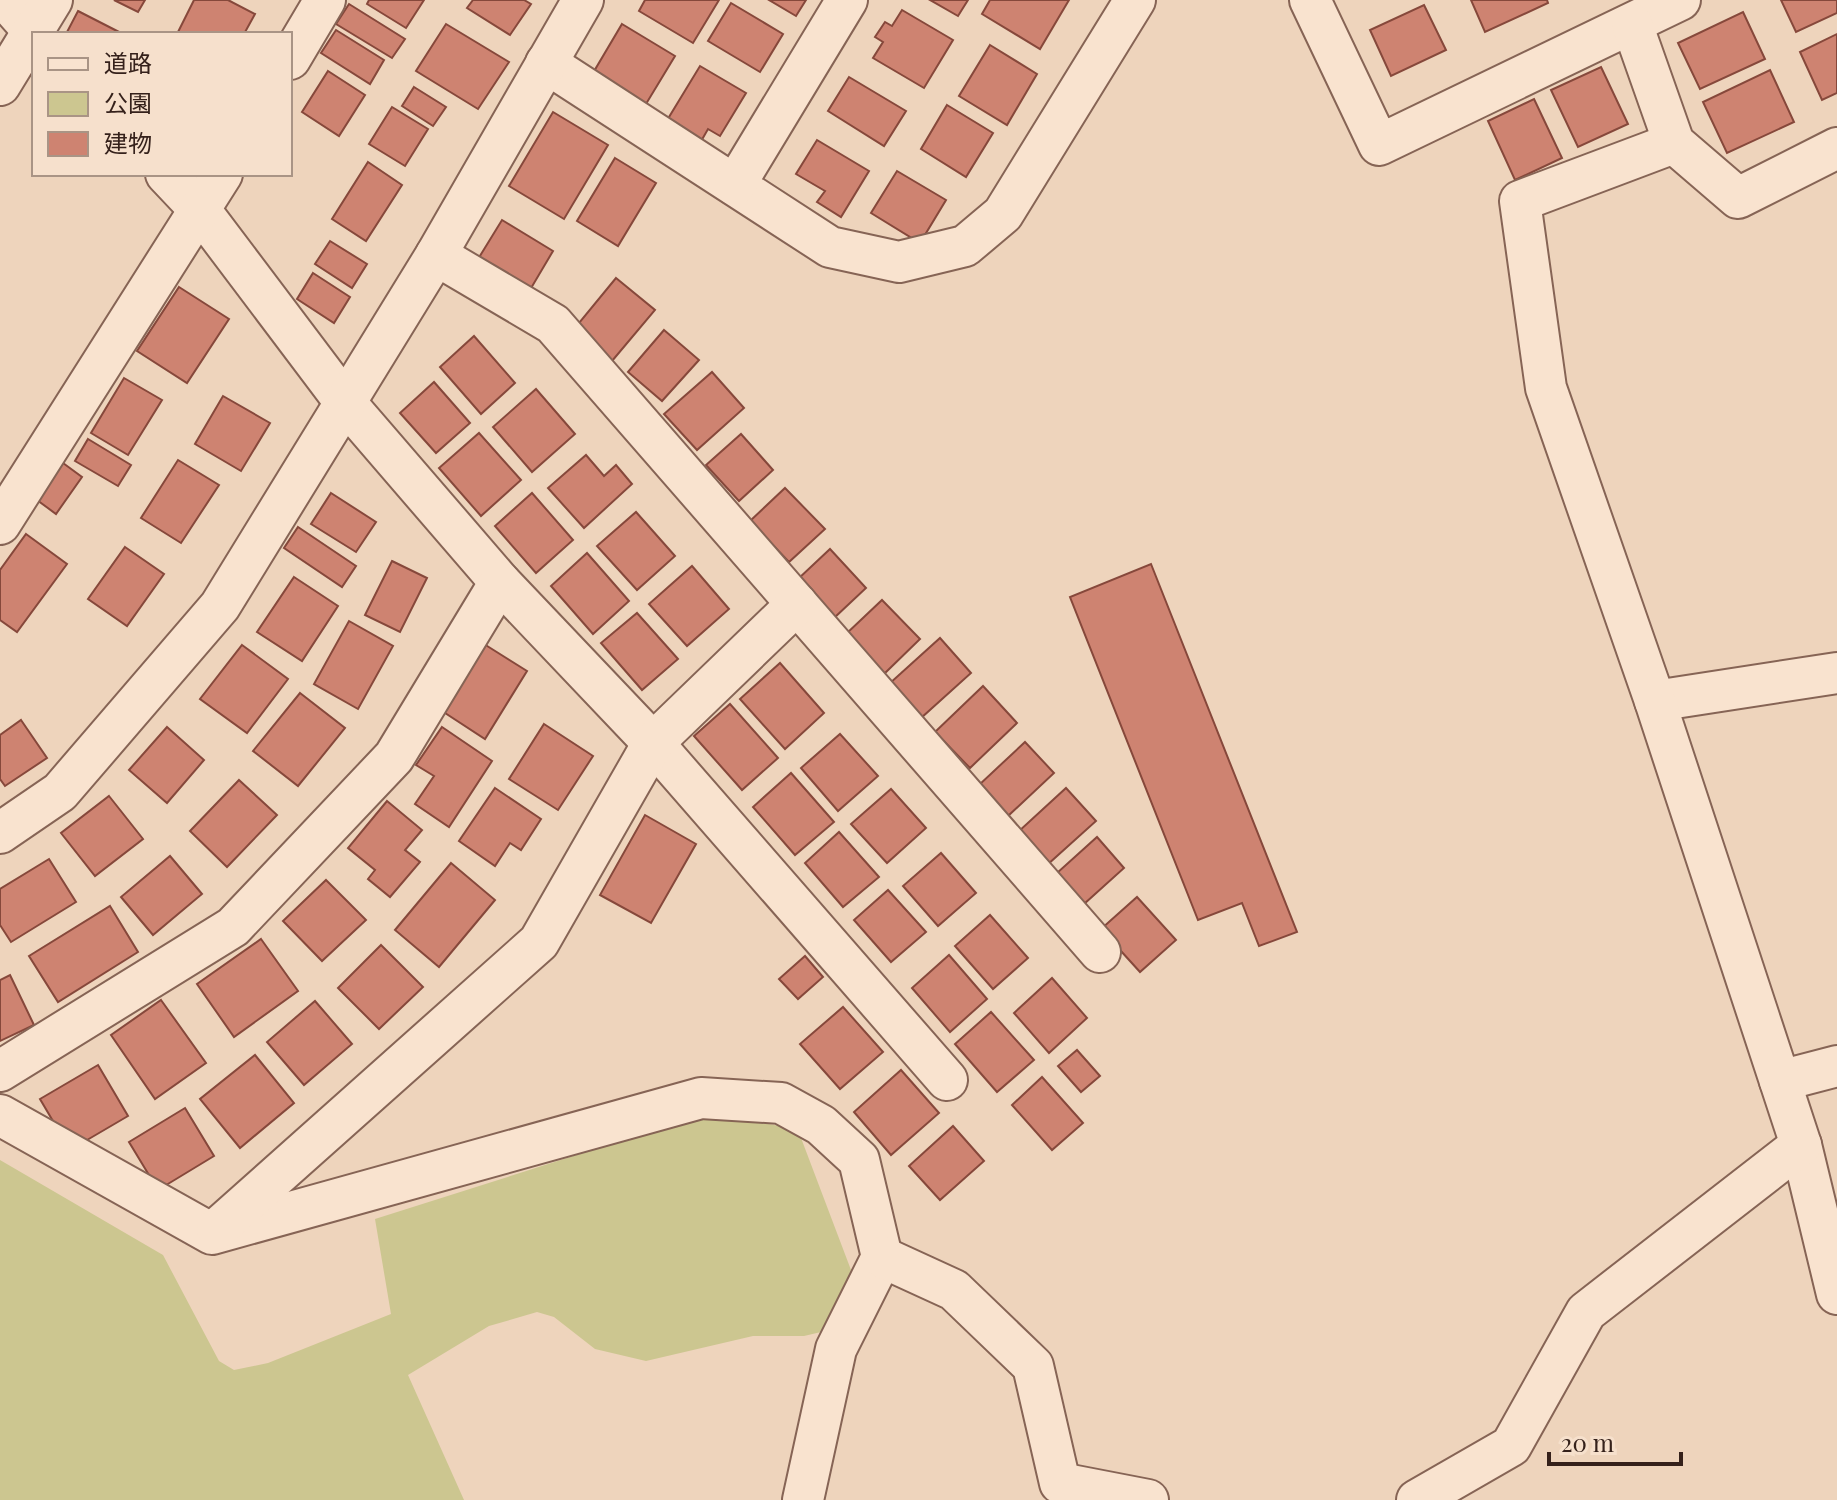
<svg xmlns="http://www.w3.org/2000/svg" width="1837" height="1500" viewBox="0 0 1837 1500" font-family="'Playfair Display','Noto Sans JP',serif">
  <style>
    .green { fill: #ccc690 }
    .building { fill: #ce8371; stroke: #86483b; stroke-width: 2 }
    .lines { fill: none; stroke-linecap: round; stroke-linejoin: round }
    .minor-casing { stroke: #866455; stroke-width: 44 }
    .minor { stroke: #f9e3cf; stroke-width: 40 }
  </style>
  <rect width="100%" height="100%" fill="#eed4bc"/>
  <polygon class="green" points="712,1112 798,1130 851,1270 831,1319 821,1332 804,1336 753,1336 646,1361 595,1349 554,1317 537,1312 489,1326 408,1375 464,1500 0,1500 0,1160 163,1255 219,1361 234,1370 268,1363 391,1314 375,1219"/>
  <g class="building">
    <polygon points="114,0 145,0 138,12"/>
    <polygon points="194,0 228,0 255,14 244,34 177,34"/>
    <polygon points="369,0 424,0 406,28 367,4"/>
    <polygon points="473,0 524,0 531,4 510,35 467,8"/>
    <polygon points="645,0 719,0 693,43 639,11"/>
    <polygon points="769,0 806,0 796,16"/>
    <polygon points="930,0 968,0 958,16"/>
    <polygon points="990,0 1069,0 1040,49 982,14"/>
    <polygon points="1471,0 1547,0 1548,3 1485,32"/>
    <polygon points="1781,0 1837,0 1837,13 1796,32"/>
    <polygon points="731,3 783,34 760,72 708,41"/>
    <polygon points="349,4 405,39 392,58 336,24"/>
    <polygon points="1424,5 1446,50 1391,76 1370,30"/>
    <polygon points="902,10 953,40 924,88 873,58 883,42 875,37 885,22 892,26"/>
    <polygon points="78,11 123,34 66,34"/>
    <polygon points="1743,12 1765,59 1700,89 1678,43"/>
    <polygon points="446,24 509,62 478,109 416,71"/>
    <polygon points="622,24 675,56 646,104 593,73"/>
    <polygon points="336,30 384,60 370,84 321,53"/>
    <polygon points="1837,34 1837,93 1822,100 1800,52"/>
    <polygon points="990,45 1037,74 1007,125 959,96"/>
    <polygon points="700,66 746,93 720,136 708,129 700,143 666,122"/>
    <polygon points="1601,67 1628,124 1578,147 1551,90"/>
    <polygon points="1770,70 1794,122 1727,153 1703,102"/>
    <polygon points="328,71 365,95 339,136 302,112"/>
    <polygon points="849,77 906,111 884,146 828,111"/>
    <polygon points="414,87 446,107 433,126 402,106"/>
    <polygon points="1534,99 1562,158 1515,180 1488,121"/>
    <polygon points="947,105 993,133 966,177 921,149"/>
    <polygon points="392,107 428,129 405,166 369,144"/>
    <polygon points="553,112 608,145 564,219 509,186"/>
    <polygon points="817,140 869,171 841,217 817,202 825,191 796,174"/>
    <polygon points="615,158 656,183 618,246 577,221"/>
    <polygon points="368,162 402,185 366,241 332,219"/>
    <polygon points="897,171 946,200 920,243 871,213"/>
    <polygon points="502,220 553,251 527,295 475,264"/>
    <polygon points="330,241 367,264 352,288 315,264"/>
    <polygon points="313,273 350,297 334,323 297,299"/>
    <polygon points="616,278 655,310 612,361 574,329"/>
    <polygon points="179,287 229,319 187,383 137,351"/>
    <polygon points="664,330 699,360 662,401 628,372"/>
    <polygon points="474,336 515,383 481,414 440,367"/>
    <polygon points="712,372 744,408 697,450 664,414"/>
    <polygon points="124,378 162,400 128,455 91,433"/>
    <polygon points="434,382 470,423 436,453 400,413"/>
    <polygon points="536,389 575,434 532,472 493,427"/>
    <polygon points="223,396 270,423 241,471 195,444"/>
    <polygon points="479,433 521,480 481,516 439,468"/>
    <polygon points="741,434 773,470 739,501 706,465"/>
    <polygon points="88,439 131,465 118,486 75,461"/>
    <polygon points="586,455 604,476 616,465 632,484 584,528 548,488"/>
    <polygon points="178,460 219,485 181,543 141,518"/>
    <polygon points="63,463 82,477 56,514 37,500"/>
    <polygon points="785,488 825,529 789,562 750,521"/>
    <polygon points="331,493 376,522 356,552 311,524"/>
    <polygon points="532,493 573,540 536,573 495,526"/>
    <polygon points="636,512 675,556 637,590 597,546"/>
    <polygon points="298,527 356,566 342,587 284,548"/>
    <polygon points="26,534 67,564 17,632 0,620 0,570"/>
    <polygon points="125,547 164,574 127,626 88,599"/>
    <polygon points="830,549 866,588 834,618 798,579"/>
    <polygon points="587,553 629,601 593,634 551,586"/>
    <polygon points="392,561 427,578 400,632 365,615"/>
    <polygon points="1151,564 1297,932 1259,946 1242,903 1198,920 1070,597"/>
    <polygon points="692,566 729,609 687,646 649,604"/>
    <polygon points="294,577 338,606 302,661 257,632"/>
    <polygon points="882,600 920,639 884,674 846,634"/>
    <polygon points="637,613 678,659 642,690 601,643"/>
    <polygon points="349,621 393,646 358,709 314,684"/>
    <polygon points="940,638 971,673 921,718 889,684"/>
    <polygon points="484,644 527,671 485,739 442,711"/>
    <polygon points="242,645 288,679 247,733 200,699"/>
    <polygon points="780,663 824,713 785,749 740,699"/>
    <polygon points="983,686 1017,723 970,768 935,732"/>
    <polygon points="300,693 345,728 298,786 253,751"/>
    <polygon points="730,704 778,758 742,790 694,736"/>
    <polygon points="21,720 47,758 5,786 0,779 0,735"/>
    <polygon points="544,724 593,756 558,810 509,779"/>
    <polygon points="167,727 204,760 167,803 129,770"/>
    <polygon points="442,727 492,761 449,827 415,804 434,776 416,765"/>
    <polygon points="840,734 878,776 838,811 801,768"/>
    <polygon points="1025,742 1054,773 1008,816 979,785"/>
    <polygon points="791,773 834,822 795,855 753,807"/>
    <polygon points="239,780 277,815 227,867 190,831"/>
    <polygon points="495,788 541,819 521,850 510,843 495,866 459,841"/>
    <polygon points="1066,788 1096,821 1047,865 1018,832"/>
    <polygon points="891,789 926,828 887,863 851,824"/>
    <polygon points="109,796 143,839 95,876 61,833"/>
    <polygon points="387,801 422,830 405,850 420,862 390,897 368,879 375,870 348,848"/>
    <polygon points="645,815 696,844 651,923 600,895"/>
    <polygon points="839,832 879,877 843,907 805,863"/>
    <polygon points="1097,837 1124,868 1084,904 1057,873"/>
    <polygon points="941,853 976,893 938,926 903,886"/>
    <polygon points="170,856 202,894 153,935 121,897"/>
    <polygon points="49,859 76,902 11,942 0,925 0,889"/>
    <polygon points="451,863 495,900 439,967 395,930"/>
    <polygon points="326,880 366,920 322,961 283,921"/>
    <polygon points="888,890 926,932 891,962 854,920"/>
    <polygon points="1137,897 1176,940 1140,972 1101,929"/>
    <polygon points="110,906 138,952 58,1002 29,956"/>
    <polygon points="990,915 1028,958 993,989 955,946"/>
    <polygon points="261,939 298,991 234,1037 197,984"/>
    <polygon points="381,945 423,987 379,1029 338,988"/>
    <polygon points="949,955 987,999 950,1032 912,988"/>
    <polygon points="805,956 823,977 798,999 779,979"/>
    <polygon points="10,975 34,1025 0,1041 0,980"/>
    <polygon points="1052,978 1087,1018 1049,1053 1014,1013"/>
    <polygon points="161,1000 206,1063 155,1099 111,1035"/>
    <polygon points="315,1001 352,1044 304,1085 267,1042"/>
    <polygon points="843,1007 883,1052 840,1089 800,1044"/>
    <polygon points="991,1012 1034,1060 997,1092 955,1044"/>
    <polygon points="1077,1050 1100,1076 1081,1092 1058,1066"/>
    <polygon points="255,1055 294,1103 240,1148 200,1099"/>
    <polygon points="98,1065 128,1116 70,1150 40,1099"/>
    <polygon points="901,1070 939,1113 891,1155 854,1112"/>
    <polygon points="1042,1077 1083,1123 1052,1150 1012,1105"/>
    <polygon points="185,1108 214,1156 158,1190 129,1142"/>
    <polygon points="953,1126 984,1161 940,1200 909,1166"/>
  </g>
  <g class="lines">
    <g class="minor-casing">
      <g id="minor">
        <polyline points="6,0 36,34"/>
        <polyline points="1310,0 1379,145 1680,0"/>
        <polyline points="1632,24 1674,143 1738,198 1837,148"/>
        <polyline points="290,59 325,0"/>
        <polyline points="546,63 830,247 899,262 965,246 1003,214 1135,0"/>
        <polyline points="0,85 52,0"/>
        <polyline points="166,174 200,210 344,401 500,582 653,743 947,1080"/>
        <polyline points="735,185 847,0"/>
        <polyline points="436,255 553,324 1100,952"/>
        <polyline points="0,524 222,174"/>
        <polyline points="1655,701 1837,673"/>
        <polyline points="0,833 60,792 220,606 436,255 583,0"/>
        <polyline points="0,1071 233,927 394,757 500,582"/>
        <polyline points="1780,1081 1837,1066"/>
        <polyline points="0,1115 212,1234 701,1098 781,1103 821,1125 859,1160 882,1257 836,1349 803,1500"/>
        <polyline points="1801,1145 1837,1294"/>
        <polyline points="217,1229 539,942 653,743 797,604"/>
        <polyline points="882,1257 954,1290 1033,1366 1060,1483 1148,1500"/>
        <polyline points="1417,1500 1511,1446 1586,1312 1801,1145 1655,701 1546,388 1520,201 1674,143"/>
      </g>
    </g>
    <use href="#minor" class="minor"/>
  </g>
  <rect x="32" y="32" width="260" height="144" fill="#f6e0cc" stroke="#a99485" stroke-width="2"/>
  <rect x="48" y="58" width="40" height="12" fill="#f9e3cf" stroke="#a99485" stroke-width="2"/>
  <text x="104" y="72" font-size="24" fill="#35211b">道路</text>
  <rect x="48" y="92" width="40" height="24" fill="#ccc690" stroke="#a99485" stroke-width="2"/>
  <text x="104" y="112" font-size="24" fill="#35211b">公園</text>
  <rect x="48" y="132" width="40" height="24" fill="#ce8371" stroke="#a99485" stroke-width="2"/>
  <text x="104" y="152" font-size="24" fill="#35211b">建物</text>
  <path d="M1549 1452v12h132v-12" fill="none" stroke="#35211b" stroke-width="4"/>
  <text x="1561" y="1452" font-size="24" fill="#35211b" stroke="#f6e0cc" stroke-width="6" paint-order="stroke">20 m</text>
</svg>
